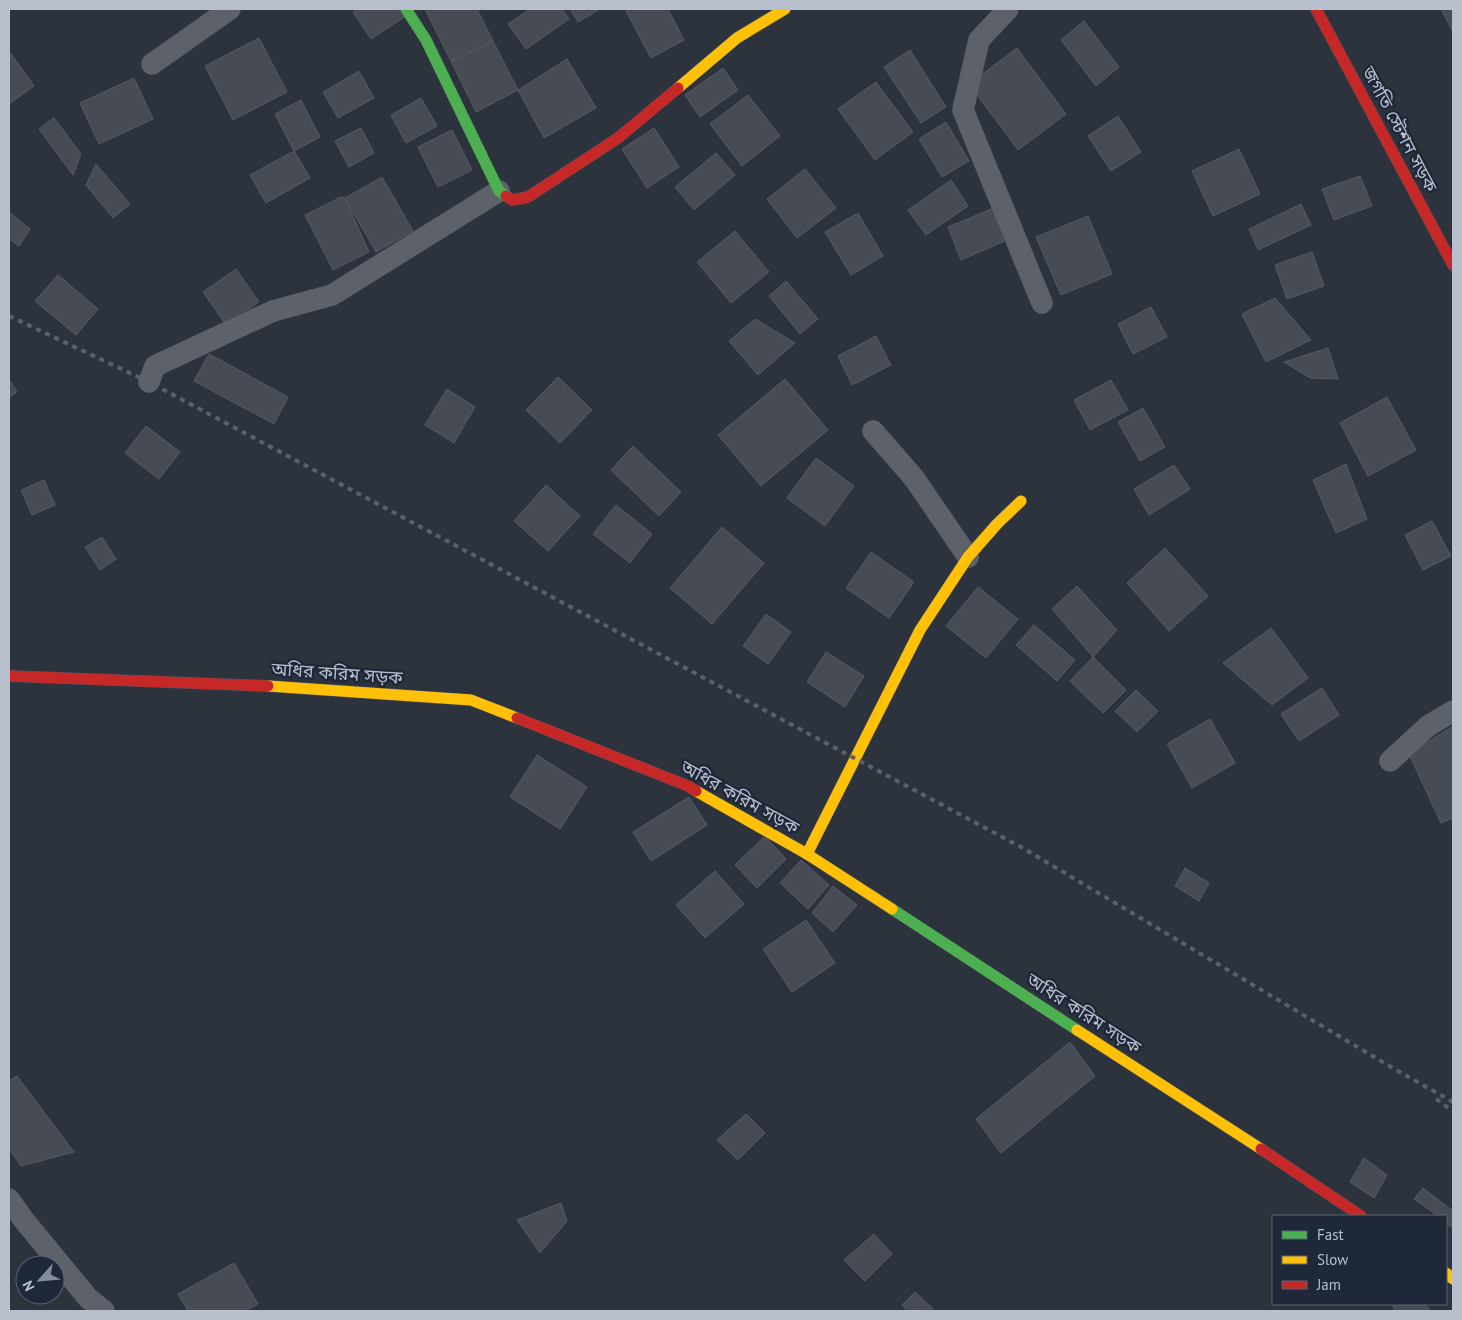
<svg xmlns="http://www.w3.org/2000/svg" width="1462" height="1320" viewBox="0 0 1462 1320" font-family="'PT Sans','Noto Sans Bengali',sans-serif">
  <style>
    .building { fill: #464b54; stroke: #555a64 }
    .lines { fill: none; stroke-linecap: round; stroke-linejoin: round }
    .street-casing { stroke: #4b4f57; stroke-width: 22 }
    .fast-casing { stroke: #4b4f57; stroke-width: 12 }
    .slow-casing { stroke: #4b4f57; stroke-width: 12 }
    .jam-casing { stroke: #4b4f57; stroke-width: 12 }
    .street { stroke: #5d626a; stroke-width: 21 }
    .fast { stroke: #4caf50; stroke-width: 11 }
    .slow { stroke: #ffc107; stroke-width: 11 }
    .jam { stroke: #c62828; stroke-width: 11 }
    .rail { stroke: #5c6068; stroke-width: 4; stroke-dasharray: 5 5; stroke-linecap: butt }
    .labels { text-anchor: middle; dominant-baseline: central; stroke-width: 5; stroke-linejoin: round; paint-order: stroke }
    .street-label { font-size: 18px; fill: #b8bfcd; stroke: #1f2839 }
  </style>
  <rect width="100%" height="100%" fill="#2d333d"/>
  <g class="building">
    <polygon points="358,9 396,9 406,16 371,39 353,12"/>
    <polygon points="425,9 477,9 493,41 451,61"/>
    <polygon points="530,9 562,9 569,19 526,49 508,24"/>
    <polygon points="570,9 600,9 578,22"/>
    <polygon points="630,9 668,9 684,40 651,58 626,11"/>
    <polygon points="1441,9 1453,9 1453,32"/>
    <polygon points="1084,21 1119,67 1096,86 1061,40"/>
    <polygon points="259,38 287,92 233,120 205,66"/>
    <polygon points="493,41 518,90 476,112 451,61"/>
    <polygon points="1017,48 1066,114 1018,150 969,84"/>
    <polygon points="910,50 946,107 921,123 884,67"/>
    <polygon points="9,51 34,86 9,104"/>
    <polygon points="567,59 596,108 544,138 518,90"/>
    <polygon points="723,68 738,90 700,117 685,95"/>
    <polygon points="359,71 374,98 338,118 323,92"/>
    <polygon points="134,78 153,119 99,144 80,103"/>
    <polygon points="876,82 913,132 875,160 838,109"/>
    <polygon points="748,95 780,136 742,166 710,124"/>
    <polygon points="421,98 437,126 406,143 391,115"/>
    <polygon points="301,100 320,137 294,151 275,114"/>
    <polygon points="1118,116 1141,152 1111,171 1088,136"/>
    <polygon points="54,118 81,154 73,175 39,129"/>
    <polygon points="946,122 969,161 942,177 919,139"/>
    <polygon points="361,128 374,153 349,167 335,141"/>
    <polygon points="654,128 679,167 647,188 622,149"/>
    <polygon points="452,130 472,170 438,187 418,147"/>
    <polygon points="1239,149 1260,194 1213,216 1192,171"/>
    <polygon points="294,151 310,178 266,203 250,175"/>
    <polygon points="716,153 735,175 694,210 675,187"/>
    <polygon points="96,164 130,204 113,218 86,185"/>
    <polygon points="805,169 836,208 797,238 767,199"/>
    <polygon points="1360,176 1372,206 1334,220 1322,189"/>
    <polygon points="382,177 413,231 376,252 345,198"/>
    <polygon points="951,180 968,206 926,235 908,210"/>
    <polygon points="341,197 345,198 369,252 333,270 305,215"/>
    <polygon points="1301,204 1311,225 1258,250 1249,229"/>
    <polygon points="1001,205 1014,237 961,260 948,227"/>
    <polygon points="9,212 30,229 19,246 9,239"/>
    <polygon points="858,213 883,256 851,275 825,232"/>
    <polygon points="1088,216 1112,274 1061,295 1036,237"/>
    <polygon points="735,231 769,272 731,303 697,262"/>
    <polygon points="1312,252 1324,286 1287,299 1275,265"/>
    <polygon points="236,269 259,302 226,325 203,292"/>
    <polygon points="58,275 98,309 76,335 35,301"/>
    <polygon points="786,281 818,319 800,334 769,296"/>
    <polygon points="1275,298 1311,340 1266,362 1242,314"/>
    <polygon points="1151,307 1167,337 1133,354 1118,324"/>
    <polygon points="755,319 795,343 758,375 729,341"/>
    <polygon points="876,336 891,365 852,385 838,356"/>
    <polygon points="1328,348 1338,379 1310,378 1284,362"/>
    <polygon points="209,354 288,397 274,424 194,381"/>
    <polygon points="558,377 592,410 560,443 526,410"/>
    <polygon points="9,379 17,392 9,397"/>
    <polygon points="785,379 828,430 761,486 718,435"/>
    <polygon points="1111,380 1128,410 1090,430 1074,400"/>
    <polygon points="447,389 475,407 454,443 425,425"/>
    <polygon points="1387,397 1416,450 1368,476 1340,423"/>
    <polygon points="1143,408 1165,447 1140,461 1118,422"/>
    <polygon points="146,426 180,452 159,479 125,453"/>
    <polygon points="633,446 681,492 659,516 611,470"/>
    <polygon points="816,458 854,486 825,526 787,498"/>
    <polygon points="1346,464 1367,519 1336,533 1313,480"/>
    <polygon points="1174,465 1190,489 1149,515 1134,489"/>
    <polygon points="44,480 55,505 32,515 21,490"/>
    <polygon points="546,485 580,516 548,551 514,521"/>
    <polygon points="616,505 652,534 630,563 593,534"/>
    <polygon points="1432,521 1451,556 1423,570 1405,535"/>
    <polygon points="722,527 764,563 712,624 670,588"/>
    <polygon points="102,537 116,559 100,570 85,547"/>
    <polygon points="1165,548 1208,596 1169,631 1127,583"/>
    <polygon points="871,552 914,582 889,618 846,588"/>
    <polygon points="1077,586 1117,630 1093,657 1052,609"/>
    <polygon points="978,587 1018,619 986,658 946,626"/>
    <polygon points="766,614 791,632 768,664 743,646"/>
    <polygon points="1034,625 1075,660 1057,681 1016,645"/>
    <polygon points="1271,628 1308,678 1272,705 1223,663"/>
    <polygon points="826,652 864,676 845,707 807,682"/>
    <polygon points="1093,657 1126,690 1103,713 1070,681"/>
    <polygon points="1322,688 1339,715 1299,741 1281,714"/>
    <polygon points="1136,690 1158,711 1137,732 1115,711"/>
    <polygon points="1210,719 1235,763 1192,788 1167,744"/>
    <polygon points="1453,726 1453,818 1441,823 1409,754"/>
    <polygon points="537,755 587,787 560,829 510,797"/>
    <polygon points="689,797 707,825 651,861 633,832"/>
    <polygon points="765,836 786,859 757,888 735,865"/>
    <polygon points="801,860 829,885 808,909 780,883"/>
    <polygon points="1185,868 1209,883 1199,901 1175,886"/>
    <polygon points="715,871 744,904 705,938 676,905"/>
    <polygon points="833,886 857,905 833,932 812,913"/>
    <polygon points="806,920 835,963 792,992 763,949"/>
    <polygon points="1070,1042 1095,1076 1001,1153 976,1119"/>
    <polygon points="17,1076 74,1152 21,1166 9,1149 9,1081"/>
    <polygon points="746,1114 765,1133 738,1160 717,1140"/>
    <polygon points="1364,1158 1387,1175 1374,1198 1350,1182"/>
    <polygon points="1423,1188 1453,1211 1453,1224 1451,1227 1446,1223 1446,1216 1438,1216 1414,1199"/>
    <polygon points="561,1203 567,1221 540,1253 517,1220"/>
    <polygon points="874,1234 892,1254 865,1281 844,1260"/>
    <polygon points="234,1263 258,1304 245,1311 188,1311 178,1294"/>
    <polygon points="915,1292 935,1311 908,1311 902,1305"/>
    <polygon points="1391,1304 1425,1304 1430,1311 1396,1311"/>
  </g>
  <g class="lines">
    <g class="street-casing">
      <g id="street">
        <polyline points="1008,9 979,40 963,110 1042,303"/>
        <polyline points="152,64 230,9"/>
        <polyline points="149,382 155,366 273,311 332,295 499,191"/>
        <polyline points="873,431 914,478 968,557"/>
        <polyline points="1390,761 1428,726 1453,711"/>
        <polyline points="9,1199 23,1219 88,1298 104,1311"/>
      </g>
    </g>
    <g class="fast-casing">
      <g id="fast">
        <polyline points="406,9 426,40 499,191 506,196"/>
        <polyline points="892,909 1077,1030"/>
      </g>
    </g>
    <g class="slow-casing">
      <g id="slow">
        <polyline points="678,88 737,38 785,9"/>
        <polyline points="268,686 471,700 517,718"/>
        <polyline points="696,791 807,854 892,909"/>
        <polyline points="807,854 920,630 968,557 997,524 1021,501"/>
        <polyline points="1077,1030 1261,1149"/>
        <polyline points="1446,1273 1453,1279"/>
      </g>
    </g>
    <g class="jam-casing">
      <g id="jam">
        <polyline points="1316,9 1453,265"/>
        <polyline points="506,196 512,200 528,197 618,138 678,88"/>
        <polyline points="9,676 268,686"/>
        <polyline points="517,718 688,786 696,791"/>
        <polyline points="1261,1149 1361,1216"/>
      </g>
    </g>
    <use href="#street" class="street"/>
    <use href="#fast" class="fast"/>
    <use href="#slow" class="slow"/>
    <use href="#jam" class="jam"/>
    <g class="rail">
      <polyline points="9,316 149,382 1021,847 1391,1067 1453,1102"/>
      <polyline points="1436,1099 1453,1111"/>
    </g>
  </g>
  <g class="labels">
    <g class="street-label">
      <text transform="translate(1400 129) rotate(62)">জগতি স্টেশন সড়ক</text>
      <text transform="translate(337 673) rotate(4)">অধির করিম সড়ক</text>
      <text transform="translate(740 797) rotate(29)">অধির করিম সড়ক</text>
      <text transform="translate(1084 1013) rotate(33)">অধির করিম সড়ক</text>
    </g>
  </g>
  <rect width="1462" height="1320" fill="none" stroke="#b8bfcd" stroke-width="20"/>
  <rect x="1272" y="1215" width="175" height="90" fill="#1f2839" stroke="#5c6474"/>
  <rect x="1282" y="1231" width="25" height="8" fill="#4caf50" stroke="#5c6474"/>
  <text x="1317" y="1240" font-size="15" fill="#b8bfcd">Fast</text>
  <rect x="1282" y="1256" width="25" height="8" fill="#ffc107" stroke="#5c6474"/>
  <text x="1317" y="1265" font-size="15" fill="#b8bfcd">Slow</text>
  <rect x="1282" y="1281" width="25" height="8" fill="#c62828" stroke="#5c6474"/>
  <text x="1317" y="1290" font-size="15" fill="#b8bfcd">Jam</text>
  <g transform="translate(40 1280) rotate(243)"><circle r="24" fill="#1f2839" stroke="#5c6474"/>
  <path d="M0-4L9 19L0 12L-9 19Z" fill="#878e9b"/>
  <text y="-8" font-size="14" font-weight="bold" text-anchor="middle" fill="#b8bfcd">N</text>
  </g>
</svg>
